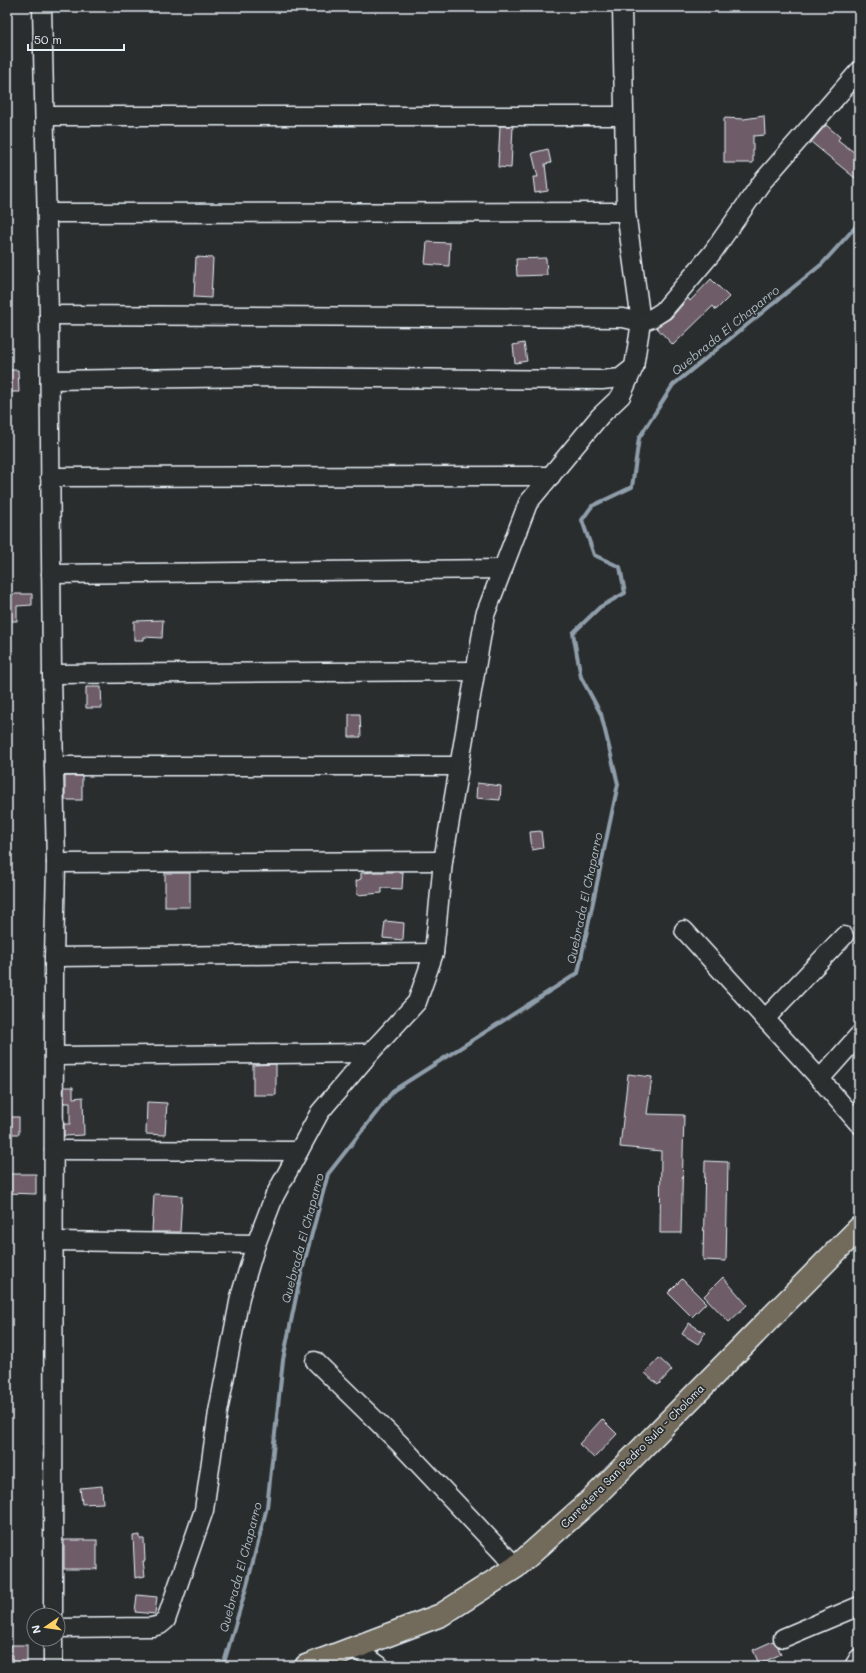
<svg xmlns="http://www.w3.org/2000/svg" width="866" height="1673" viewBox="0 0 866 1673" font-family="Mali,sans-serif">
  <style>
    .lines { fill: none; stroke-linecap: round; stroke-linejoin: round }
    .stream { stroke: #8f9eab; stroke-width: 4 }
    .building { fill: #6e5d68; stroke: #e8f1f8 }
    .minor-casing { stroke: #e8f1f8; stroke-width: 21 }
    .major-casing { stroke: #e8f1f8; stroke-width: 25 }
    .minor { stroke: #2a2d2e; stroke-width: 18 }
    .major { stroke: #726b5a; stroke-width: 22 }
    .labels { text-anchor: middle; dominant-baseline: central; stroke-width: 3.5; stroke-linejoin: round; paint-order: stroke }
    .street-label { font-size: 11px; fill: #e8f1f8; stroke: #2a2d2e }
    .water-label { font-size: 12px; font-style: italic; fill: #adbac4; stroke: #2a2d2e }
  </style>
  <rect width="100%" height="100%" fill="#2a2d2e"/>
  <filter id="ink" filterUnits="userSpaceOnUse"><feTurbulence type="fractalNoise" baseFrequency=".025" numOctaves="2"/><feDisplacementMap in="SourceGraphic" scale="8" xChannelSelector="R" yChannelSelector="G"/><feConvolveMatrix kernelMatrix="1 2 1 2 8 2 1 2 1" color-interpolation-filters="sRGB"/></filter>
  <g filter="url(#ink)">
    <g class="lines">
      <polyline class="stream" points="223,1666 247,1585 267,1507 283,1360 300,1278 328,1174 394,1090 578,973 618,784 601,714 581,677 573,633 600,607 625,593 620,567 594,555 582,520 592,506 632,487 639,438 673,385 822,264 859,223"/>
    </g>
    <g class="building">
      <polygon points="764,116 765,135 753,136 753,163 724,163 724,118 744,119"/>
      <polygon points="826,125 840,137 838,140 859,156 859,172 855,178 811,142"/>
      <polygon points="500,126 513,126 511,168 498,167"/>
      <polygon points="548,149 551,163 545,164 548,191 535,193 533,177 538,177 532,153"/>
      <polygon points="427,242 450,243 449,266 425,264"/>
      <polygon points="196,257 213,258 211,298 194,297"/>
      <polygon points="546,258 547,275 517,276 516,259"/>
      <polygon points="711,279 729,297 716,310 713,306 673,345 656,327 671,318 688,298 690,301"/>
      <polygon points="524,343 527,361 515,363 513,345"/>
      <polygon points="7,370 18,370 19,392 7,392"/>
      <polygon points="7,594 32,594 32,605 17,606 17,621 7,621"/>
      <polygon points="163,620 162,638 144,637 144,640 134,640 134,621"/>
      <polygon points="86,687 101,687 102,708 86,708"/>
      <polygon points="349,714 360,714 361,737 349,737"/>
      <rect x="65" y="776" width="17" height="24"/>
      <polygon points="477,783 501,786 500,800 476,798"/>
      <polygon points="541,831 543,848 532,850 530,832"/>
      <polygon points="376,872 403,872 402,889 382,888 382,893 357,895 356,881 361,879 361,873"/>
      <rect x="165" y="873" width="25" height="34"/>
      <polygon points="385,921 404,923 403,940 383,938"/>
      <polygon points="276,1064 276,1095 253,1095 253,1065"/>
      <polygon points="628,1074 652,1077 647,1114 684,1115 681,1233 660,1233 661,1151 620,1147"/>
      <polygon points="64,1087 73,1087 73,1098 83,1097 84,1135 64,1136 64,1124 70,1124 70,1103 64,1103"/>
      <polygon points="147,1102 167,1103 165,1135 146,1134"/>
      <rect x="7" y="1117" width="12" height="17"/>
      <polygon points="705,1161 728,1162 726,1261 703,1260"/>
      <polygon points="7,1174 36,1174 36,1194 7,1193"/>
      <polygon points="154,1194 182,1196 180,1232 152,1232"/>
      <polygon points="723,1277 747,1305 729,1322 704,1296"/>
      <polygon points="682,1279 706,1303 692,1317 668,1293"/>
      <polygon points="689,1323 705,1333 698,1344 682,1334"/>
      <polygon points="659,1358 672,1370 658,1385 645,1373"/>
      <polygon points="602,1419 617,1434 594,1458 579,1444"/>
      <polygon points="102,1486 103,1503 82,1504 80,1488"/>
      <polygon points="140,1535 140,1539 144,1539 145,1561 143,1561 145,1576 135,1578 133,1536"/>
      <rect x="64" y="1540" width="33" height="29"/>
      <polygon points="137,1595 157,1597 155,1614 135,1612"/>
      <polygon points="773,1641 778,1647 781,1654 759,1664 753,1650"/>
      <rect x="7" y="1645" width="20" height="19"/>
    </g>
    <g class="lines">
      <g class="minor-casing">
        <g id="minor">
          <polyline points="42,7 49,315 52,674 56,863 54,957 53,1615"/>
          <polyline points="45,116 623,116"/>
          <polyline points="47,213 626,212"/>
          <polyline points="49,315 623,318 641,322 626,212 622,7"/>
          <polyline points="50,380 259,377 602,380 620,378 634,367"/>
          <polyline points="50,477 551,476"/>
          <polyline points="51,574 503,569"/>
          <polyline points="52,674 475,671"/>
          <polyline points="54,766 459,766"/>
          <polyline points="56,863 443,861"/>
          <polyline points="684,930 820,1079 859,1124"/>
          <polyline points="54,957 434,953"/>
          <polyline points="765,1019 844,936"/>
          <polyline points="54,1056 370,1053"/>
          <polyline points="820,1079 859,1035"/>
          <polyline points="54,1150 299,1151"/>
          <polyline points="54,1241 256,1244"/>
          <polyline points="315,1361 399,1443 516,1567"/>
          <polyline points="58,1628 152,1627 160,1625 166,1620 204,1510 218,1412 240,1297 256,1244 274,1197 320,1112 370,1053 417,1002 434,953 443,861 485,615 528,503 600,416 621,396 634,367 641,322 652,318 663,311 712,253 762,182 859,71"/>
          <polyline points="783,1638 859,1606"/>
          <polyline points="355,1648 380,1666"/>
          <polyline points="53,1666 53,1639"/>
          <polyline points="854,1666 859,1658"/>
        </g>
      </g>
      <g class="major-casing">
        <polyline id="major" points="306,1666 441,1615 516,1567 591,1500 859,1228"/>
      </g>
      <use href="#minor" class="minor"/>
      <use href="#major" class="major"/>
    </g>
  </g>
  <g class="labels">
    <g class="street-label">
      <text transform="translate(632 1456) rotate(-45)">Carretera San Pedro Sula - Choloma</text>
    </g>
    <g class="water-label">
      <text transform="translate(725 330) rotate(-39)">Quebrada El Chaparro</text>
      <text transform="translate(584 898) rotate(-78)">Quebrada El Chaparro</text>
      <text transform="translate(302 1238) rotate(-75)">Quebrada El Chaparro</text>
      <text transform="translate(240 1567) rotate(-75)">Quebrada El Chaparro</text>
    </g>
  </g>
  <rect width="866" height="1673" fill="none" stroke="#2a2d2e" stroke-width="24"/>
  <rect x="12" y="12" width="842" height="1649" fill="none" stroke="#e8f1f8" stroke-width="1.5" filter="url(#ink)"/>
  <g transform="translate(46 1627) rotate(257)"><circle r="19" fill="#2a2d2e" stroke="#767b7f"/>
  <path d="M0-3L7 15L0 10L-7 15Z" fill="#ffd166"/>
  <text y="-6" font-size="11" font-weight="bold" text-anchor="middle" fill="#e8f1f8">N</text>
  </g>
  <path d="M28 44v6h96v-6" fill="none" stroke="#e8f1f8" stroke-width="2"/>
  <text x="34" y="44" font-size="12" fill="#e8f1f8" stroke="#2a2d2e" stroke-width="3" paint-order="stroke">50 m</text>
</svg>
